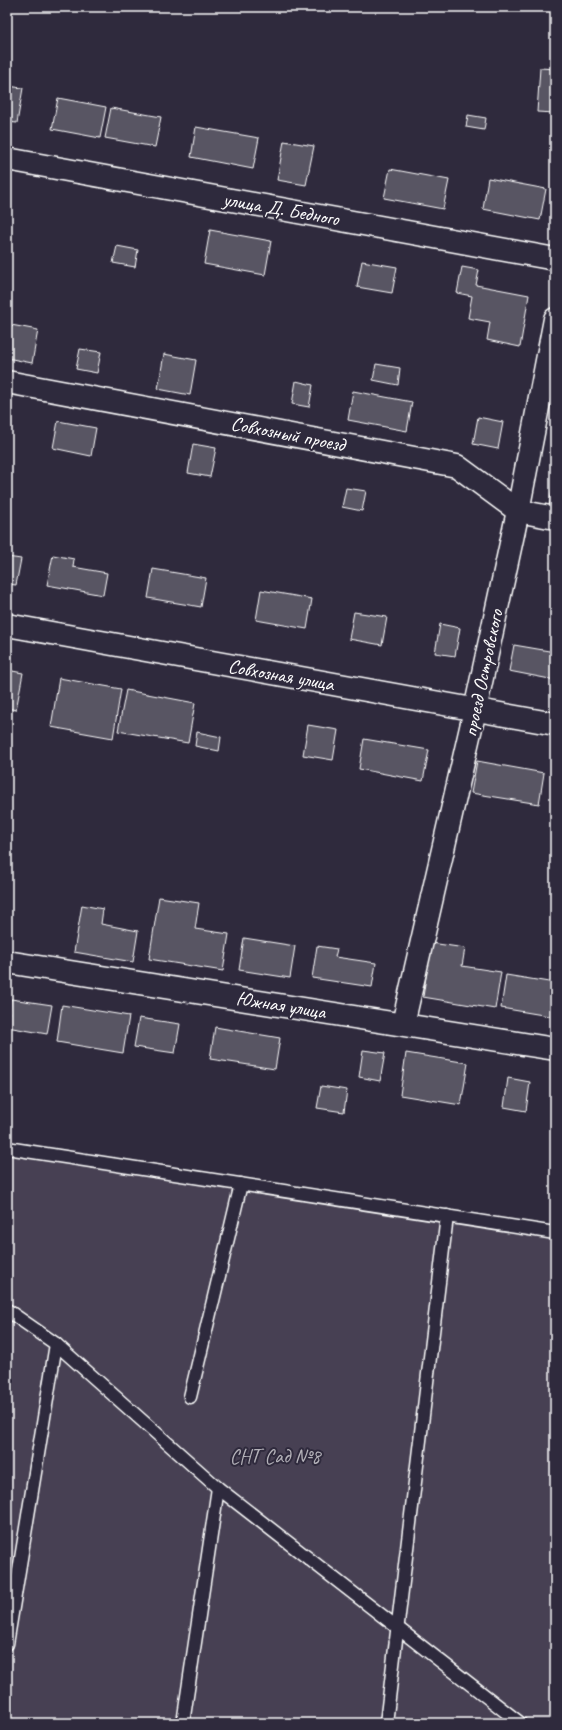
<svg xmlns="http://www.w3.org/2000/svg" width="562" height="1730" viewBox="0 0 562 1730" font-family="Caveat,sans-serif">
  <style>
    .green { fill: #464152; stroke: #a2a0a8 }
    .building { fill: #595564; stroke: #fff }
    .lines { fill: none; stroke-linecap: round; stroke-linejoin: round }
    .lane-casing { stroke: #fff; stroke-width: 15 }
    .street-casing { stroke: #fff; stroke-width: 25 }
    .lane { stroke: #2f2a3d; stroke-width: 12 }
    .street { stroke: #2f2a3d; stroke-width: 22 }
    .labels { text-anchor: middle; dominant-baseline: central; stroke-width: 4; stroke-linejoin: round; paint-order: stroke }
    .street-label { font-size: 20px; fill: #fff; stroke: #2f2a3d }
    .park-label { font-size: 20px; fill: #b5b3ba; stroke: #2f2a3d }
  </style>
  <rect width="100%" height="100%" fill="#2f2a3d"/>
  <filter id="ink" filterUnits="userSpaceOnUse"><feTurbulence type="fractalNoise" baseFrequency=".025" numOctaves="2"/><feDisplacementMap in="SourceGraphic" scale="8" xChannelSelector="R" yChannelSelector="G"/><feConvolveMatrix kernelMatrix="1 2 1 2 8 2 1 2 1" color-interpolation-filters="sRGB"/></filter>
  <g filter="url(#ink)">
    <polygon class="green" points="7,1142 555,1230 555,1723 7,1723"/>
    <g class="building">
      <polygon points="540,68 555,69 555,113 537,112"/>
      <polygon points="7,86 23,88 17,123 7,122"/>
      <polygon points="58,98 106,107 100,138 52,129"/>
      <polygon points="111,108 161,117 155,147 105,138"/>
      <polygon points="468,115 486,118 484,130 466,127"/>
      <polygon points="196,127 259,138 253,169 191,157"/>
      <polygon points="284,141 314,146 306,185 277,180"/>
      <polygon points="390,169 449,180 443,209 384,198"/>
      <polygon points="488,178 546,189 540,220 483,209"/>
      <polygon points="210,230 271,241 265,275 204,264"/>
      <polygon points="117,246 138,250 135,267 113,263"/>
      <polygon points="362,261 397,267 392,293 357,287"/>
      <polygon points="462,267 479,270 476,285 529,295 520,347 487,340 490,322 468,318 472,296 457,293"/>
      <polygon points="11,325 38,330 32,363 7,358"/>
      <polygon points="80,349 101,352 97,373 76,369"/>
      <polygon points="164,354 196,360 190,395 158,389"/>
      <polygon points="376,364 400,368 398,385 373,380"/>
      <polygon points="296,381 313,385 309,407 292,404"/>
      <polygon points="353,391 412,402 407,431 348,420"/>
      <polygon points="478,417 503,422 498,449 473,444"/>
      <polygon points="58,421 96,428 91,456 53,448"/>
      <polygon points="193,444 216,448 210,477 188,473"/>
      <polygon points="553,485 555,485 555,512 548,511"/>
      <polygon points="346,488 366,491 362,511 342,507"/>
      <polygon points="53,555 74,559 73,567 107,573 103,595 47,585"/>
      <polygon points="7,557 21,559 16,585 7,584"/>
      <polygon points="153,569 206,578 201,607 148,598"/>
      <polygon points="261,590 312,599 307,629 256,620"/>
      <polygon points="354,612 387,617 382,645 349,639"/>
      <polygon points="440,624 460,628 455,656 435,653"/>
      <polygon points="514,645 555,652 555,680 509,671"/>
      <polygon points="7,670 23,673 16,710 7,708"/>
      <polygon points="59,678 121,689 113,738 51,727"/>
      <polygon points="126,690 195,703 188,743 118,731"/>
      <polygon points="308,725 338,730 333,760 303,755"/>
      <polygon points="197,732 221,737 219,751 195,746"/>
      <polygon points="364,739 429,750 423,781 359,769"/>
      <polygon points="477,761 544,773 539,804 471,793"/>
      <polygon points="159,897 199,903 195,929 229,934 223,971 149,959"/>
      <polygon points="82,905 103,909 101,924 138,931 133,962 74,952"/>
      <polygon points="244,938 295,946 290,978 239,970"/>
      <polygon points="431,943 465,948 462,966 501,972 495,1009 423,997"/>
      <polygon points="317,946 337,949 335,957 376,963 372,987 312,978"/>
      <polygon points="506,975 555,983 555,1017 501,1008"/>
      <polygon points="11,999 52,1005 47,1034 7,1027"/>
      <polygon points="62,1005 129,1016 123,1053 57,1042"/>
      <polygon points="139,1018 180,1024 175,1053 134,1047"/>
      <polygon points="215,1027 280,1038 275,1069 210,1059"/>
      <polygon points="363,1050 385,1053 380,1081 359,1077"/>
      <polygon points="406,1053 468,1063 461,1105 400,1095"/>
      <polygon points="508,1078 530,1082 526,1111 504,1107"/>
      <polygon points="321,1086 347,1090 344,1112 317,1108"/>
    </g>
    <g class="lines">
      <g class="lane-casing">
        <g id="lane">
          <polyline points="7,1148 555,1233"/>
          <polyline points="7,1310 56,1344 218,1488 520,1723"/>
          <polyline points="190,1397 241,1184"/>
          <polyline points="7,1644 56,1344"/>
          <polyline points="183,1723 218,1488"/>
          <polyline points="386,1723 447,1216"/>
        </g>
      </g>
      <g class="street-casing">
        <g id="street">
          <polyline points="7,159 555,259"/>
          <polyline points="7,382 457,466 518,511 555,518"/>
          <polyline points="7,625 555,724"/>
          <polyline points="7,962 555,1049"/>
          <polyline points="403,1024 475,710 518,511 555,319"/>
        </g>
      </g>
      <use href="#lane" class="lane"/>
      <use href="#street" class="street"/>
    </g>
  </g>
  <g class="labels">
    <g class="street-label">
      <text transform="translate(281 209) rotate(10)">улица Д. Бедного</text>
      <text transform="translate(288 434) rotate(11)">Совхозный проезд</text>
      <text transform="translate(483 673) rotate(-78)">проезд Островского</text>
      <text transform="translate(281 675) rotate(10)">Совхозная улица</text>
      <text transform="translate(281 1005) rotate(9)">Южная улица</text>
    </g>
    <g class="park-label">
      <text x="275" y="1456">СНТ Сад №8</text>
    </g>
  </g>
  <rect width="562" height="1730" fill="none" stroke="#2f2a3d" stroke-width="24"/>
  <rect x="12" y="12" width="538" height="1706" fill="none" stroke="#fff" stroke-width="1.5" filter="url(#ink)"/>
</svg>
